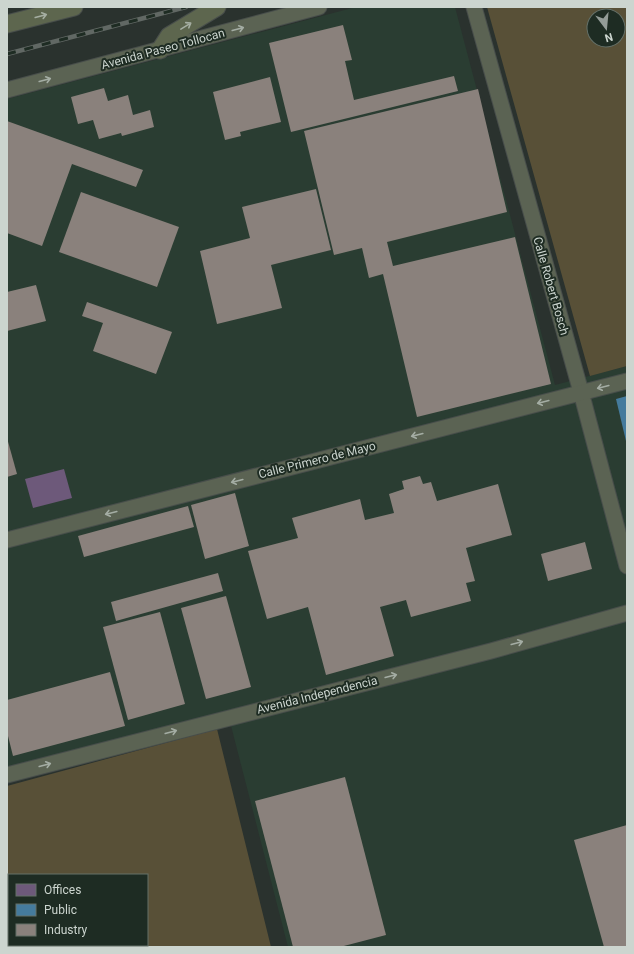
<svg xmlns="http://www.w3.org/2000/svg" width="634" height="954" viewBox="0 0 634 954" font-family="Roboto,sans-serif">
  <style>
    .built { fill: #2a3d32 }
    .green { fill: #585037; fill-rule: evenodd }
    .offices { fill: #6d597a }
    .public { fill: #457b9d }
    .industry { fill: #8a817c }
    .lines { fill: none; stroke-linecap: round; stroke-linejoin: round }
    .major-casing { stroke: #484e4b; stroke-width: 17 }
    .highway-casing { stroke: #484e4b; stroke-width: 19 }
    .major { stroke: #5b6353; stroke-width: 15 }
    .highway { stroke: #5d664e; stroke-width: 17 }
    .rail-casing { stroke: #616864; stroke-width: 4.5 }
    .rail { stroke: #1e2c23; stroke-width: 3; stroke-dasharray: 9; stroke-linecap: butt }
    .oneway { stroke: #a5aea2 }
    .oneway2 { stroke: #a4ada4 }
    .labels { text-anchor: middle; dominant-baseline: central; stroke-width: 4; stroke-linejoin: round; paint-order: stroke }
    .street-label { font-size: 12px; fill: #ccd5cf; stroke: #1e2c23 }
  </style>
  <rect width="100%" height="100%" fill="#2a322e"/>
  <polygon class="built" points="356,7 455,7 555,385 627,366 627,947 288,947 229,718 7,783 7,99"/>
  <g class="green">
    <path d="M487,7H627V366L590,376ZM594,16H618V40H594Z"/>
    <path d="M217,729L271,947H7V786ZM9,875H147V945H9Z"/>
  </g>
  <polygon class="offices" points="64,469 72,498 33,508 25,479"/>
  <polygon class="public" points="627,396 627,441 626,441 616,399"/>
  <g class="industry">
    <polygon points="343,25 352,60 345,61 354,100 454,76 458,91 291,132 269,43"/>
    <polygon points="270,77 281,122 240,132 241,136 225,140 213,92"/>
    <polygon points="104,88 108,101 128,95 133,115 150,110 154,127 122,136 121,133 99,139 93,120 78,124 71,97"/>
    <polygon points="478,89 507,212 387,242 393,266 515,237 551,384 417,417 383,274 369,278 362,248 334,255 304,131"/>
    <polygon points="7,121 143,170 136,187 72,164 42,246 7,233"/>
    <polygon points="316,189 331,250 271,265 282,308 217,324 200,251 250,238 242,207"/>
    <polygon points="81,192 179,227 157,287 59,252"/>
    <polygon points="36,285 46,321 7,331 7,292"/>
    <polygon points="87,302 172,332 156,374 93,351 103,323 82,316"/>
    <polygon points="7,438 17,474 7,477"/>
    <polygon points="420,476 423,484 431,482 437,501 498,484 512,535 466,548 475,581 466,583 471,601 411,617 406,600 380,607 394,656 326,675 308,607 267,619 248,551 298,538 292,518 360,499 365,520 394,513 389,494 404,489 402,481"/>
    <polygon points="235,493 249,546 205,559 191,505"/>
    <polygon points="188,506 194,527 84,557 78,536"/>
    <polygon points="585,542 592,569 548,581 541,554"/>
    <polygon points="218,573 223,591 116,621 111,602"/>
    <polygon points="226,596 251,687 206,699 181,608"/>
    <polygon points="160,612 185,704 128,720 103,627"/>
    <polygon points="110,672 125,726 13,756 7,732 7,700"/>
    <polygon points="345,777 386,935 340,947 293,947 255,801"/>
    <polygon points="627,825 627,947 604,947 574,840"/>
  </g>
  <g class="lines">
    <g class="major-casing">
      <g id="major">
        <polyline points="474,7 581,392 627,566"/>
        <polyline points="7,90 319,7"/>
        <polyline points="7,540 627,381"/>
        <polyline points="7,775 491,651 627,613"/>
      </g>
    </g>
    <g class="highway-casing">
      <g id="highway">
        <polyline points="7,24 74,7"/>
        <polyline points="160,50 169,36 217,7"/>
      </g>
    </g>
    <use href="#major" class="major"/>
    <use href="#highway" class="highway"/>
    <g class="rail-casing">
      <polyline id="rail" points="7,54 186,7"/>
    </g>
    <use href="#rail" class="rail"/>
  </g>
  <defs><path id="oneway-shaft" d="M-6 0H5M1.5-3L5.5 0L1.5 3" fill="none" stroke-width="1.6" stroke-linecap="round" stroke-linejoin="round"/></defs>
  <g class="oneway">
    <use href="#oneway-shaft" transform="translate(41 16) rotate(-15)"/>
    <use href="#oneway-shaft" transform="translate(186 26) rotate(-31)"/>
  </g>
  <g class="oneway2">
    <use href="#oneway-shaft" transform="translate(238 29) rotate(-15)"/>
    <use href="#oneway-shaft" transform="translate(45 80) rotate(-15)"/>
    <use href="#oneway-shaft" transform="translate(603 387) rotate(166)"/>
    <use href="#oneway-shaft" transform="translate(543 402) rotate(166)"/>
    <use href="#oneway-shaft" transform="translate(417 435) rotate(166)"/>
    <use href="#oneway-shaft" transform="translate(237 481) rotate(166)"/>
    <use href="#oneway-shaft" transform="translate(111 513) rotate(166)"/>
    <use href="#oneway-shaft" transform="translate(517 643) rotate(-15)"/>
    <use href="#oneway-shaft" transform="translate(391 676) rotate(-14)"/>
    <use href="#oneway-shaft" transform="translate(171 732) rotate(-15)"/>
    <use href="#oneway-shaft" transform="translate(45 765) rotate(-15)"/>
  </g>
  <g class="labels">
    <g class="street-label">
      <text transform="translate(163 49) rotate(-15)">Avenida Paseo Tollocan</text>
      <text transform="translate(551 286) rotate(74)">Calle Robert Bosch</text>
      <text transform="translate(317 460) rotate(-14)">Calle Primero de Mayo</text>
      <text transform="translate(317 695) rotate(-14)">Avenida Independencia</text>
    </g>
  </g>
  <rect width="634" height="954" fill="none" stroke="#ccd5cf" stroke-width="16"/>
  <rect x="8" y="874" width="140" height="72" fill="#1e2c23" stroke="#647068"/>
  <rect x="16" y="884" width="20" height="12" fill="#6d597a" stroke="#647068"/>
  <text x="44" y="894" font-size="12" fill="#ccd5cf">Offices</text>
  <rect x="16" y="904" width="20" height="12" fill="#457b9d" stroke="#647068"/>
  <text x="44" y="914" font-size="12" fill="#ccd5cf">Public</text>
  <rect x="16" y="924" width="20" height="12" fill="#8a817c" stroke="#647068"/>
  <text x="44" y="934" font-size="12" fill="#ccd5cf">Industry</text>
  <g transform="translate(606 28) rotate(164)"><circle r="19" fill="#1e2c23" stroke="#647068"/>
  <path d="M0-3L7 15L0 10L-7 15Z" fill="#939c97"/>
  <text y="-6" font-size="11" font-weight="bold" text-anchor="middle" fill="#ccd5cf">N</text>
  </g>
</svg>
